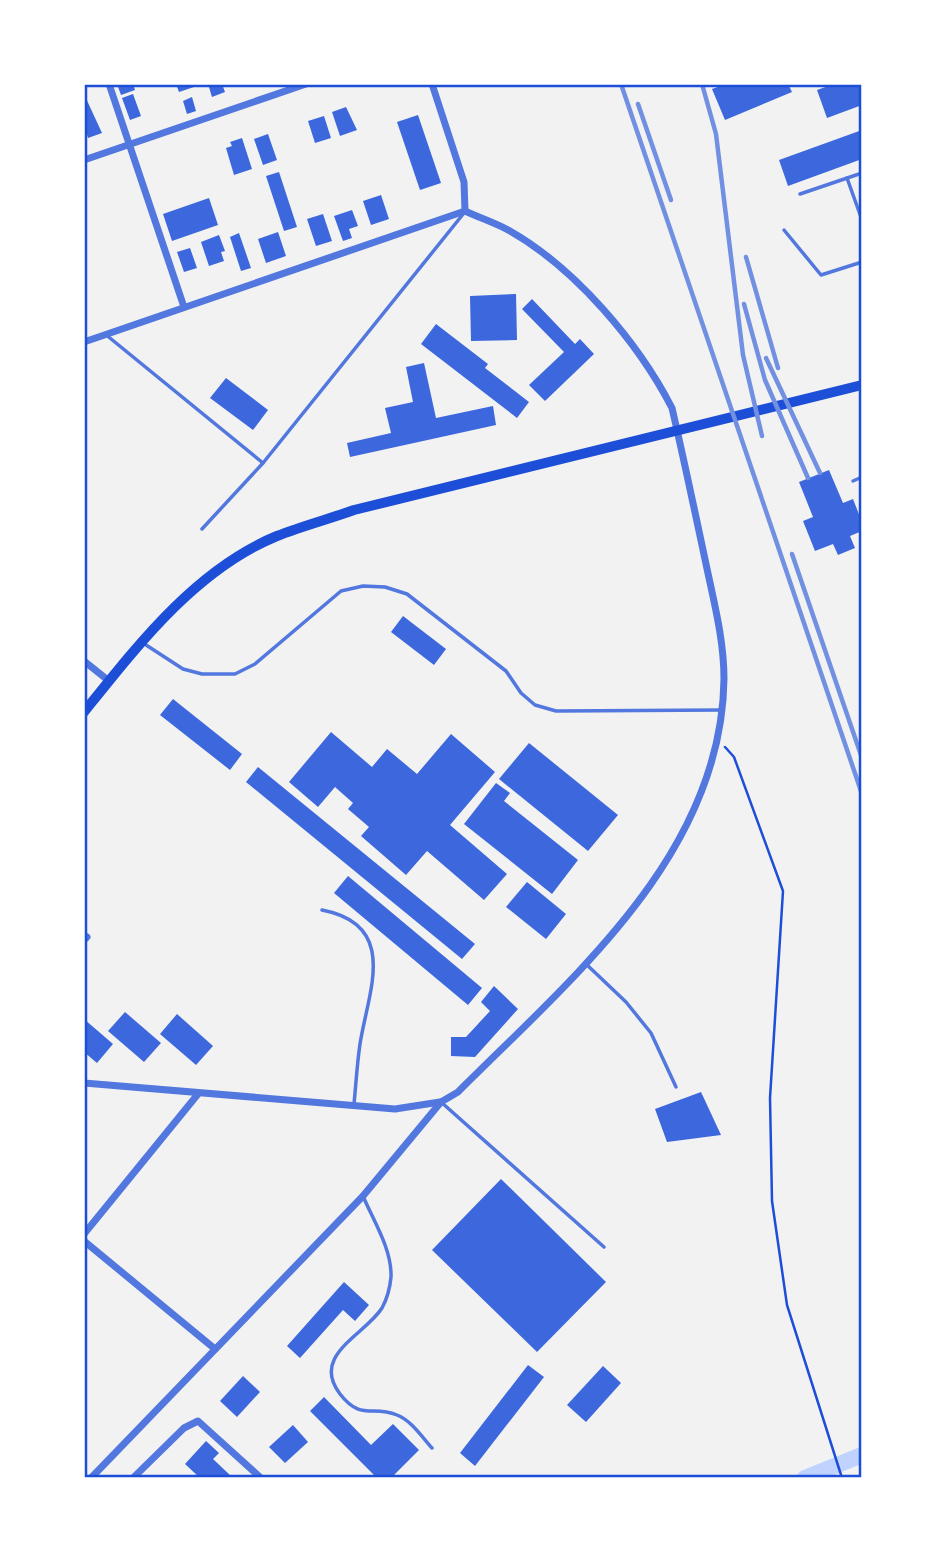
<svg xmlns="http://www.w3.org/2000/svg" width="946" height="1562" viewBox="0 0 946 1562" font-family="'Fira Sans',sans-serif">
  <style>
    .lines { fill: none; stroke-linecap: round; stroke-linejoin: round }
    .canal { stroke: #bfd3fe; stroke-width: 16 }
    .building { fill: #3d67dc }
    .path { stroke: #1d4ed8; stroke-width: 2.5 }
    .service { stroke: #5277de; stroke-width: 3.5 }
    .minor { stroke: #5277de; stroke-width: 7 }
    .secondary { stroke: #1d4ed8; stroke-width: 10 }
    .rail { stroke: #7290e2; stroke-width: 4.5 }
    .neatline { fill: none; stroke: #1d4ed8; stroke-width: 2.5 }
  </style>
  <rect width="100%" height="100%" fill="#f2f2f2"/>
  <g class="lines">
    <polyline class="canal" points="805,1478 862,1455"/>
  </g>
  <g class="building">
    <polygon points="117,84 140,84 134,87 135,90 121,95"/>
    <polygon points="176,84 196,84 197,86 179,92"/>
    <polygon points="208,84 222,84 225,92 212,97"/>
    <polygon points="726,84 788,84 792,92 725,120 712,89"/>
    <polygon points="834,84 862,84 862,105 827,118 817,90"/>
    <polygon points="84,94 102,133 88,138 84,125"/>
    <polygon points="133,94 141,116 130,120 122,98"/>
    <polygon points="192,97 196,111 187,114 183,101"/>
    <polygon points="346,107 357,130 340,136 332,112"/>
    <polygon points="418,115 441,183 420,190 397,122"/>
    <polygon points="324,116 331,138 315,143 308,121"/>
    <polygon points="862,130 862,159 788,186 779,160"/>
    <polygon points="268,134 277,160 263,165 254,139"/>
    <polygon points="242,138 252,169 234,175 226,148 232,146 230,142"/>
    <polygon points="279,172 297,227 284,231 266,176"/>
    <polygon points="381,195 389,219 371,225 363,201"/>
    <polygon points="209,198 218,225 172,241 163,214"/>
    <polygon points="352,210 358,226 349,229 352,238 343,241 334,216"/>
    <polygon points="323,214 332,241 316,246 307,219"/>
    <polygon points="278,232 286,256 266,263 258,239"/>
    <polygon points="239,233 251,268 241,271 230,237"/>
    <polygon points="219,235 225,251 221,252 224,261 209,266 201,242"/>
    <polygon points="190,248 197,268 184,272 177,252"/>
    <polygon points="516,294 517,340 471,341 470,296"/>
    <polygon points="532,299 575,344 580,339 594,354 545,401 529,385 564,352 522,309"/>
    <polygon points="436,324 488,364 485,368 529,402 517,418 421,344"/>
    <polygon points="424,363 436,418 493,406 496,425 350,457 347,443 391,433 385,408 413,402 406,367"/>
    <polygon points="226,378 268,410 253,430 210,398"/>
    <polygon points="829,470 843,503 853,499 862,522 862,531 850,536 855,548 838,555 833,544 815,551 803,521 813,517 799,482"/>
    <polygon points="403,616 446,649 434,665 391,632"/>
    <polygon points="173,699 242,754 230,770 160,715"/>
    <polygon points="331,732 372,767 387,749 417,774 451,734 495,772 450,825 507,874 484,900 427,851 406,875 361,836 369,827 348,809 353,803 335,787 318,807 289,782"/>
    <polygon points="529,743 618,815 588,851 499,779"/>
    <polygon points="258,767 475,944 462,959 246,782"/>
    <polygon points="496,783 510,793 504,801 578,860 552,894 464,824"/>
    <polygon points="348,876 482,988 468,1005 334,893"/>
    <polygon points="527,882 566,914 546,939 506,907"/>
    <polygon points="494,986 518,1009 475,1057 451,1056 451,1037 466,1037 490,1011 481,1002"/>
    <polygon points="125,1012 161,1043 144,1062 108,1031"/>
    <polygon points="177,1014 213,1046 196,1065 160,1034"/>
    <polygon points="84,1019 113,1044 97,1063 84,1052"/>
    <polygon points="701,1092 721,1135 667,1142 655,1109"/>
    <polygon points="501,1179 606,1282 537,1352 432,1250"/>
    <polygon points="344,1282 369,1305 355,1321 343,1310 300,1358 287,1346"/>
    <polygon points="528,1365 544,1377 475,1466 460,1453"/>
    <polygon points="603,1366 621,1383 586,1422 567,1405"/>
    <polygon points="243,1376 260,1392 237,1417 220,1401"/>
    <polygon points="324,1397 371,1445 393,1424 419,1450 391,1478 377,1478 310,1411"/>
    <polygon points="293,1425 308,1442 285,1463 269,1447"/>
    <polygon points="206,1441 219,1453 213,1459 231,1476 229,1478 200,1478 185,1464"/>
  </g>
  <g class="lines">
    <polyline class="path" points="725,747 734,757 783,891 770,1098 772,1201 787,1305 842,1478"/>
    <g class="service">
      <polyline points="847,178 862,220"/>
      <polyline points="800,194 862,173"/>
      <polyline points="784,230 821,275 862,262"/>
      <polyline points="105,334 263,463"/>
      <polyline points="853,481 862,477"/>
      <polyline points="202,529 263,463 464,213"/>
      <polyline points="143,643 183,669 202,674 235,674 255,664 341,591 363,586 385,587 407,594 506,671 521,693 535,705 556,711 722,710"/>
      <path d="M322,910C400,925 368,992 360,1044C357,1064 356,1084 354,1104"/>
      <polyline points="586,964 626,1002 651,1033 676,1087"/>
      <polyline points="441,1102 604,1247"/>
      <path d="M363,1196C373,1220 392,1249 391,1277C390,1287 387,1299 382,1308C365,1335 310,1355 340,1394C361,1421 372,1405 397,1415C412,1421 422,1437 432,1448"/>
    </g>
    <g class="minor">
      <polyline points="109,84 184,307"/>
      <polyline points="432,84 464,182 465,211"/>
      <polyline points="84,160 306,84"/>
      <polyline points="84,342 465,211"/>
      <polyline points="84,661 109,681"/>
      <polyline points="84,940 87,937"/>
      <polyline points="84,1083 395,1109 440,1102"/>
      <polyline points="84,1234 198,1094"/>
      <polyline points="84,1241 215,1349"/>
      <path d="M91,1478L363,1196L441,1102L458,1092C572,978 722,854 724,679C724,640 714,602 706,564C695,512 684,460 672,408C638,342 575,268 510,231C496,223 480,218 465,211"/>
      <polyline points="133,1478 184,1428 198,1421 261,1478"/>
    </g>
    <path class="secondary" d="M84,712C137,646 196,569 277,536C302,526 329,519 354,510L862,385"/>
    <g class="rail">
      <polyline points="621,84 862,794"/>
      <polyline points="702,84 716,134 743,355 762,436"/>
      <polyline points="638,104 671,200"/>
      <polyline points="746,257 778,368"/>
      <polyline points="744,304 765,380 808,478"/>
      <polyline points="766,358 820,473"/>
      <polyline points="792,554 862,758"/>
    </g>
  </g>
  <rect width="946" height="1562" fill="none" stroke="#ffffff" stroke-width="172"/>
  <rect x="86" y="86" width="774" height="1390" class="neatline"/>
</svg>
